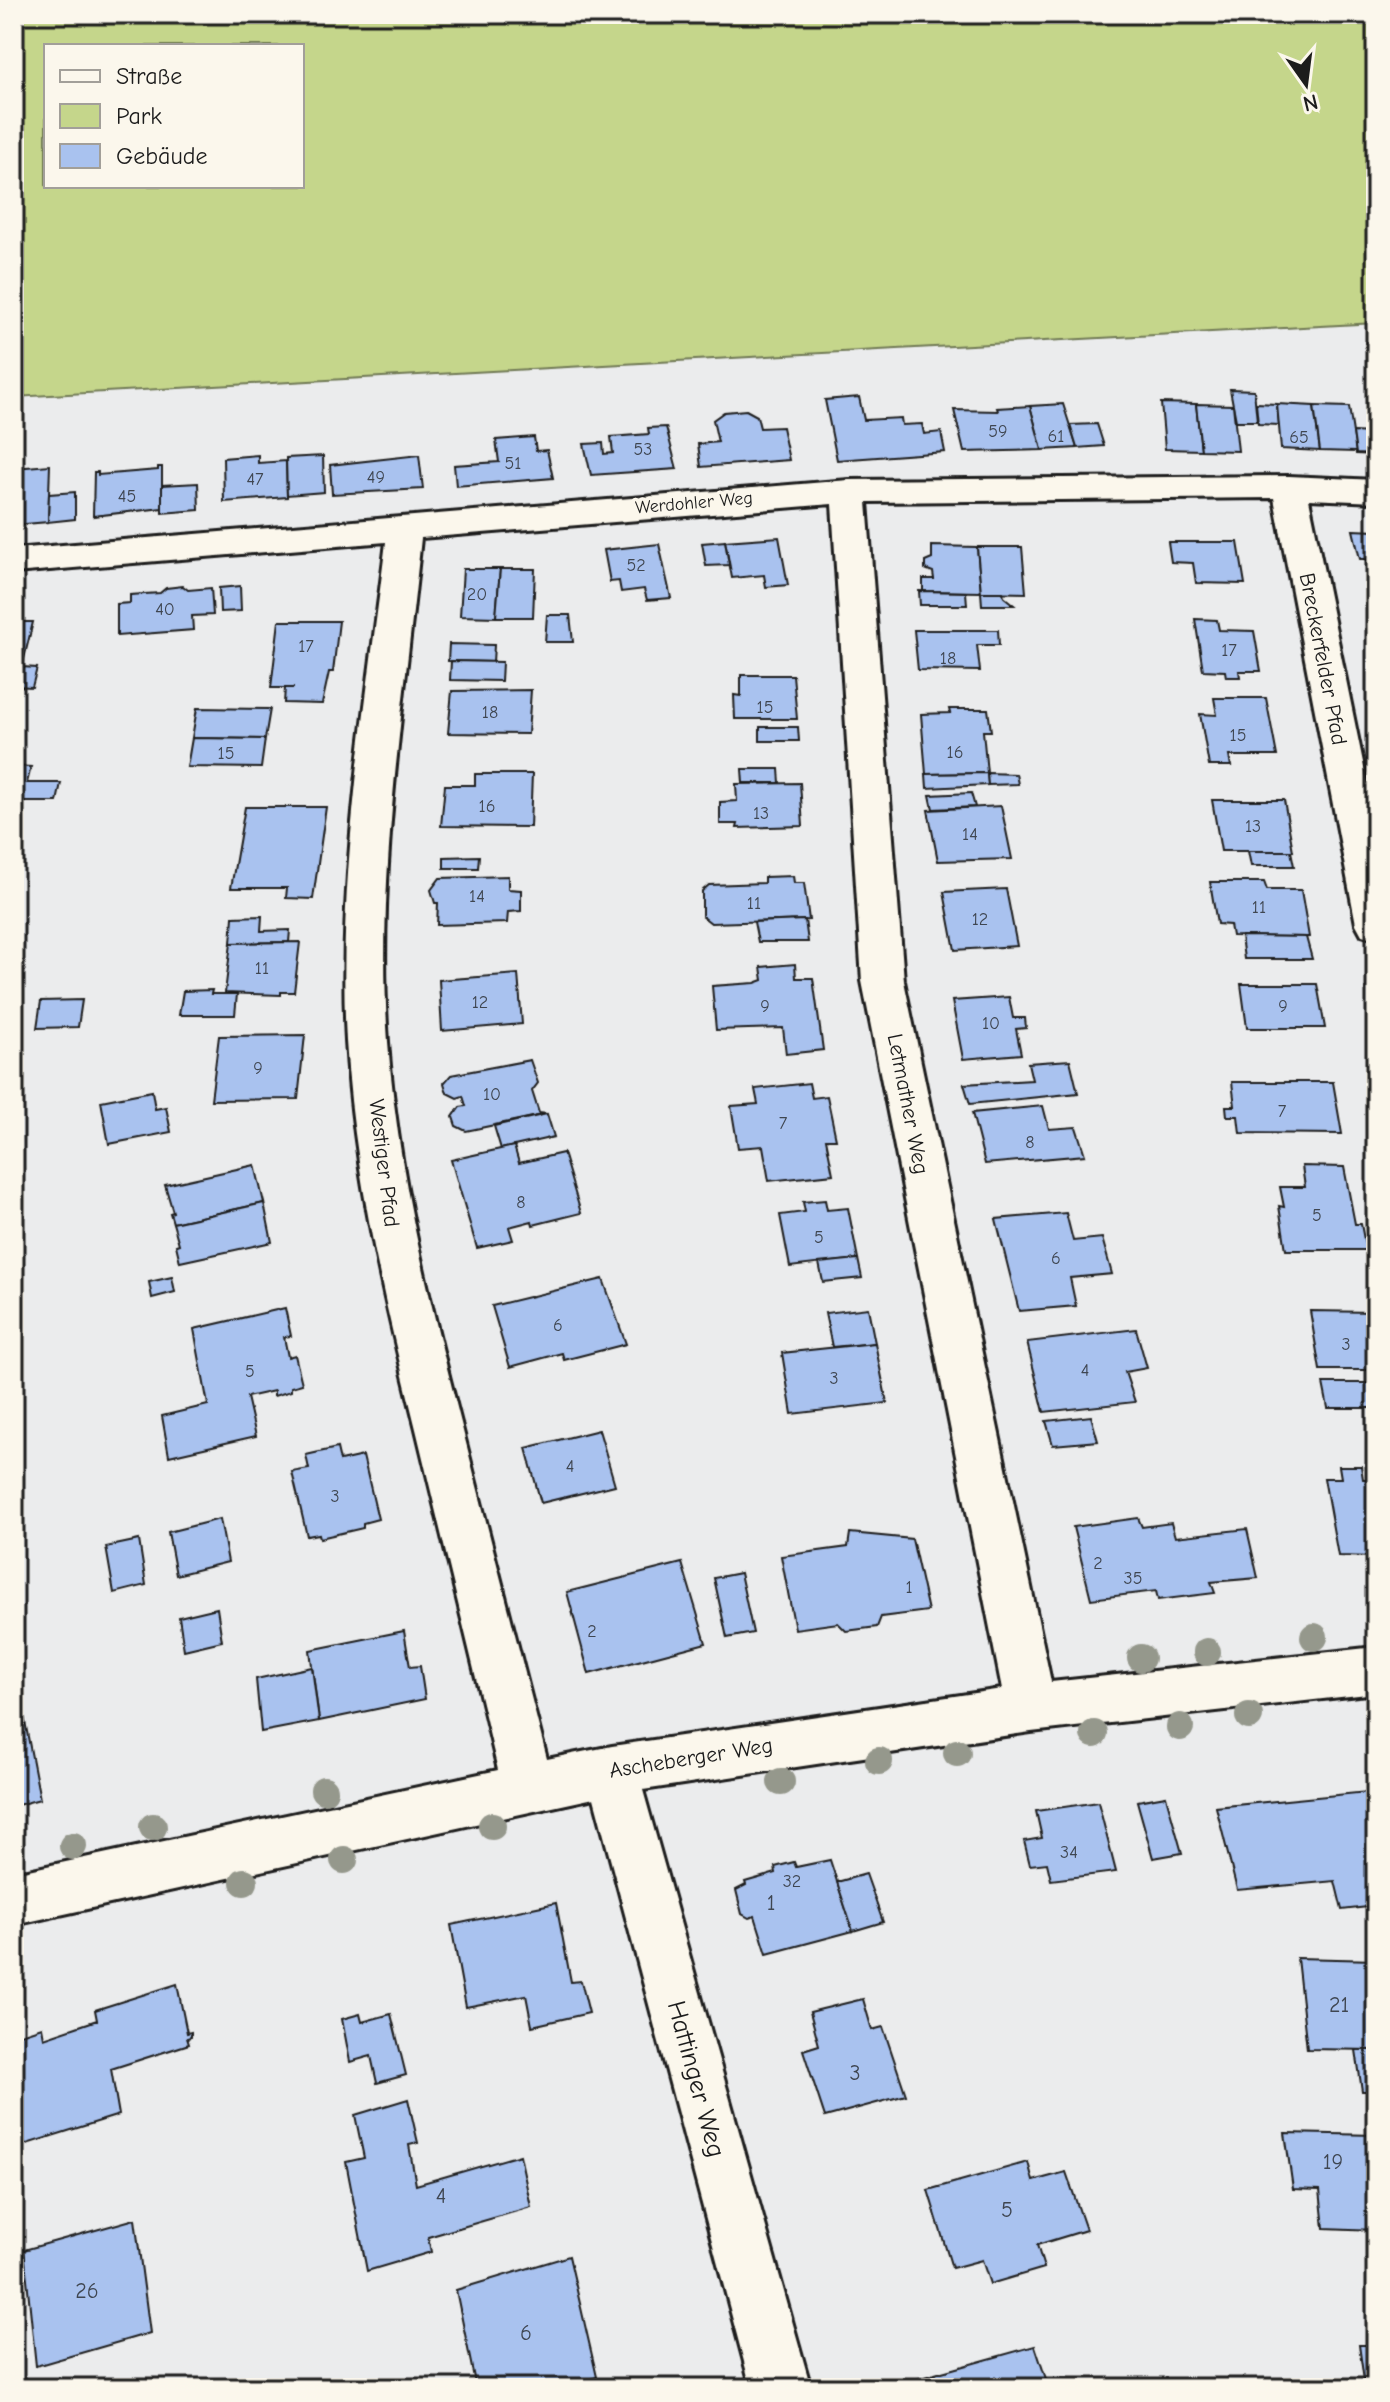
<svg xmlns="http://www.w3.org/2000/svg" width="1390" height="2402" viewBox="0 0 1390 2402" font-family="'Comic Neue',sans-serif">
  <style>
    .green { fill: #c5d68b; stroke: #707954; stroke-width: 2; fill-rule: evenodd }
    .building { fill: #a9c2ef; stroke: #1c1c1c; stroke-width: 2 }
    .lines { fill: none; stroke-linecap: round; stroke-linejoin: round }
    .minor-casing { stroke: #1c1c1c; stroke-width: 6 }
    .minor { fill: #fbf7ec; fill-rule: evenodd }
    .tree { fill: #95988c }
    .labels { text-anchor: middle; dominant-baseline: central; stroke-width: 7; stroke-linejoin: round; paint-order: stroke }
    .number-label { font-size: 18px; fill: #3f4651 }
    .far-street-label { font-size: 18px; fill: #1c1c1c; stroke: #fbf7ec }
    .street-label { font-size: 22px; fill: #1c1c1c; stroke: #fbf7ec }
    .near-number-label { font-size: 22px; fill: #3f4651 }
    .near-street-label { font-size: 26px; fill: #1c1c1c; stroke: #fbf7ec }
  </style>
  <rect width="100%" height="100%" fill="#ebeced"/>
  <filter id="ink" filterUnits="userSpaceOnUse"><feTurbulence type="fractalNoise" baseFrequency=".0125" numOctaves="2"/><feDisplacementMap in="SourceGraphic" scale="16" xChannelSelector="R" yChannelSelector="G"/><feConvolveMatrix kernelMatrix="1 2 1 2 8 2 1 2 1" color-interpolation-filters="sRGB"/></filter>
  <g filter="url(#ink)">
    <path class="green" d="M14,14H1376V323L14,397ZM46,46H302V186H46Z"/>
    <g class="building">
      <polygon points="1230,389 1254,390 1257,421 1236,421"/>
      <polygon points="859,397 864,420 901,418 902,425 922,424 924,434 941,432 945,452 837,460 825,400"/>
      <polygon points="1161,403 1196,404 1201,450 1165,449"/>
      <polygon points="1256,403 1277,404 1279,425 1258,424"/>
      <polygon points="1063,404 1077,448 1042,450 1030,406"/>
      <polygon points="1196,404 1233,405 1238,451 1201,450"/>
      <polygon points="1277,404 1314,406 1320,451 1281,449"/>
      <polygon points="1030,406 1042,450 964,452 954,410 998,411 997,408"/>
      <polygon points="1314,406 1349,407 1356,452 1320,451"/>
      <polygon points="746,410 757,416 760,428 782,427 789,460 701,467 698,444 718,442 713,420 724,412"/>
      <polygon points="1097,424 1104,446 1077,448 1070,425"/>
      <polygon points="666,427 677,469 591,475 584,444 603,443 604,454 613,453 611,437 649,434 648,428"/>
      <polygon points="1353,432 1371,433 1375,455 1356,454"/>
      <polygon points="534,437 536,451 547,450 553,478 456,486 454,465 499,462 496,440"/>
      <polygon points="258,455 258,463 286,461 287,497 224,502 223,458"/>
      <polygon points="419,455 423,489 332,494 330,465"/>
      <polygon points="323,456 324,492 287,495 286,458"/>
      <polygon points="50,465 48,522 14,525 14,468"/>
      <polygon points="158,467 162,467 162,508 93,516 94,472 98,472 98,475 158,470"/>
      <polygon points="198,483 199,510 162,513 162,485"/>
      <polygon points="75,492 75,519 48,522 49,494"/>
      <polygon points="1353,530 1376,531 1376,571 1369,570 1366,559 1360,559"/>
      <polygon points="779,537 788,585 766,587 764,575 732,578 725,541"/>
      <polygon points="725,541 729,565 706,566 702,543"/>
      <polygon points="1168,542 1238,542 1245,584 1196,583 1193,563 1171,562"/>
      <polygon points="659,544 671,598 647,600 644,589 621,592 619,581 610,582 604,550"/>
      <polygon points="932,546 977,547 981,592 923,591 923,579 934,579 933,572 925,569 925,562 932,559"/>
      <polygon points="977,547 1022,547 1026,593 981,592"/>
      <polygon points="463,569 500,569 496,617 460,616"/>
      <polygon points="500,569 535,569 533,617 496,617"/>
      <polygon points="183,586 188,590 211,588 213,615 192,616 193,630 117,636 117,604 130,603 130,595 160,593 166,588"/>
      <polygon points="240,586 241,611 220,612 219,588"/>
      <polygon points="919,591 966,592 967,605 920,605"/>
      <polygon points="981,592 1003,592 1004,597 1014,605 982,605"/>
      <polygon points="547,615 570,615 573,642 545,642"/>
      <polygon points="1195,619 1217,620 1219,630 1254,631 1261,671 1239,671 1240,677 1226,677 1225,671 1203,670"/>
      <polygon points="279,621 339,621 333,672 329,672 322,704 284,703 285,688 294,688 271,688"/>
      <polygon points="14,622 33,622 22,667 37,668 32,687 14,686"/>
      <polygon points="914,630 998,630 999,645 977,645 980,671 918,670"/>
      <polygon points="449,644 494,645 493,662 448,661"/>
      <polygon points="451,661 502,662 501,681 450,680"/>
      <polygon points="741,675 793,675 797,719 735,719 734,695 741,696"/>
      <polygon points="531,690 528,734 448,733 452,691"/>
      <polygon points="1214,698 1266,698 1277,756 1229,756 1231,766 1209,766 1200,714 1217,715"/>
      <polygon points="197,708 270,709 265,739 192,738"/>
      <polygon points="949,709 988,709 991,731 983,731 987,773 926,774 921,714 950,713"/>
      <polygon points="760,727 798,727 799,741 760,741"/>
      <polygon points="192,738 265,739 261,768 187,767"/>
      <polygon points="14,766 31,767 27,783 61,783 57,802 14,802"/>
      <polygon points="742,769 779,769 780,783 743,783"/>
      <polygon points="987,773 988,785 927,788 926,774"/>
      <polygon points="987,773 1016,774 1018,784 988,785"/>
      <polygon points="475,774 532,774 530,827 441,826 445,785 475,785"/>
      <polygon points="800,783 803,826 737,828 738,824 720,824 720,802 737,801 736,784"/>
      <polygon points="971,793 975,807 933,809 930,795"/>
      <polygon points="1212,800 1284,800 1293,851 1221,851"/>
      <polygon points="1001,806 1012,859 938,861 928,810"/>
      <polygon points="245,807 326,807 313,899 286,898 287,888 231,888"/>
      <polygon points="1248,851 1291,851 1294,866 1251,866"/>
      <polygon points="479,856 478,868 444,868 444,857"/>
      <polygon points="508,876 508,889 521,890 521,911 508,912 507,923 437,925 438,903 435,903 431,890 440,878"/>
      <polygon points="793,876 794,883 804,883 809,920 711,923 702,916 702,891 709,885 764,883 764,877"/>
      <polygon points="1210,882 1264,882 1267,890 1301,890 1309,937 1232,936 1230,925 1217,924"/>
      <polygon points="1006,889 1017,946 955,950 944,892"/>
      <polygon points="262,916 261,931 290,930 289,942 231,943 233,917"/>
      <polygon points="805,920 808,942 758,942 754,922"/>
      <polygon points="1241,936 1306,937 1312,959 1244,959"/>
      <polygon points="300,942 294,992 281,992 281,995 225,993 231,943"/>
      <polygon points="795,964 796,978 813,978 823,1050 786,1054 783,1028 716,1030 712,986 755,983 763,980 761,967"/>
      <polygon points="518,974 522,1024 442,1031 439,980"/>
      <polygon points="1241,984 1317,984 1325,1028 1247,1028"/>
      <polygon points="212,990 211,994 237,994 235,1015 179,1015 183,991"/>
      <polygon points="1009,997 1013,1018 1025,1018 1026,1028 1016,1029 1021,1054 963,1059 952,1001"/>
      <polygon points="82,1000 78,1027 37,1028 41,1001"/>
      <polygon points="305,1035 298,1099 211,1100 219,1036"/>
      <polygon points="530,1060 538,1083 532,1091 539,1113 547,1114 466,1131 456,1126 453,1117 460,1107 466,1106 463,1096 457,1098 447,1093 444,1083 451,1075"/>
      <polygon points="1070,1060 1078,1093 970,1104 964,1084 1032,1080 1028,1063"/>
      <polygon points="1232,1082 1333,1082 1342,1134 1240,1133 1238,1116 1227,1116 1226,1106 1235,1106"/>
      <polygon points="809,1083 812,1098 827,1096 836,1139 826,1139 833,1174 769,1181 763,1146 738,1148 731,1106 758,1104 755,1089"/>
      <polygon points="152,1091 155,1109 166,1107 171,1132 109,1144 101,1101"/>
      <polygon points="1043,1106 1049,1129 1076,1127 1085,1155 985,1164 972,1113"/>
      <polygon points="547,1114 554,1137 501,1149 494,1126"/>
      <polygon points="514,1146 519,1163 563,1153 581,1213 533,1225 532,1221 509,1227 513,1240 477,1248 451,1160"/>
      <polygon points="255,1165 264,1203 173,1223 170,1213 173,1212 165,1185"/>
      <polygon points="1302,1166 1344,1167 1355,1224 1361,1224 1366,1250 1286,1250 1279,1206 1284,1207 1280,1187 1305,1187"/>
      <polygon points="825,1200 827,1210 848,1208 858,1259 790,1267 780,1215 805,1212 803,1202"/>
      <polygon points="264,1203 272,1242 180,1262 176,1245 179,1244 173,1223"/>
      <polygon points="1066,1213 1073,1241 1102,1238 1112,1274 1070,1278 1076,1306 1019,1311 996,1219"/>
      <polygon points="858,1259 862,1278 823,1282 819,1263"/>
      <polygon points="172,1277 175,1292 152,1298 149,1282"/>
      <polygon points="603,1279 626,1344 564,1360 562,1353 510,1367 492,1306"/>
      <polygon points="285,1308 291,1336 284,1337 288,1357 295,1355 302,1384 291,1387 291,1391 274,1396 274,1391 247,1397 256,1436 169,1456 162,1416 208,1405 194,1329"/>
      <polygon points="868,1308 875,1343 832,1347 825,1313"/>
      <polygon points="1310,1311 1375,1312 1376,1370 1320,1370"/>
      <polygon points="1136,1329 1147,1368 1125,1372 1135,1402 1044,1412 1027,1342"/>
      <polygon points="875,1343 887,1403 792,1414 782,1353"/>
      <polygon points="1323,1383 1376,1383 1376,1408 1328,1408"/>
      <polygon points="1091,1416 1098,1441 1053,1445 1046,1421"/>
      <polygon points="599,1430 615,1485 541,1503 526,1448"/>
      <polygon points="337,1448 340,1461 363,1456 378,1519 363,1523 363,1528 320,1538 319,1534 307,1536 292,1472 309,1469 306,1455"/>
      <polygon points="1339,1466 1361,1466 1363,1479 1376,1479 1376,1557 1338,1556 1324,1478 1341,1478"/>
      <polygon points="1138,1518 1142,1527 1171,1523 1175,1537 1247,1529 1258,1578 1211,1582 1215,1593 1158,1600 1156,1591 1091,1599 1073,1527"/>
      <polygon points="220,1519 228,1562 176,1575 168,1532"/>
      <polygon points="850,1533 912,1539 928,1611 881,1617 877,1627 846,1631 838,1623 795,1629 781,1556 848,1547"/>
      <polygon points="139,1540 146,1585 114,1593 106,1547"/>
      <polygon points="682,1563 706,1643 589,1674 567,1592"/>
      <polygon points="740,1573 753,1633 727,1638 714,1578"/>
      <polygon points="217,1608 222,1641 184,1650 179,1617"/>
      <polygon points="404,1631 410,1667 420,1666 425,1699 319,1721 310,1650"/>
      <polygon points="312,1667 319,1721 261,1732 256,1679"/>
      <polygon points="23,1711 40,1799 14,1806 14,1713"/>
      <polygon points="1367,1792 1376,1824 1376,1906 1342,1910 1335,1881 1237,1890 1216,1807"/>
      <polygon points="1166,1796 1182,1853 1153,1858 1137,1801"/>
      <polygon points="1098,1802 1116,1872 1051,1880 1047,1863 1030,1865 1024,1841 1042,1838 1036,1811"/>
      <polygon points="830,1860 853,1931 767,1954 755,1916 749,1918 742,1914 736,1890 746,1885 745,1882 776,1873 775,1867 794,1862 796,1867"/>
      <polygon points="866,1874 883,1922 853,1931 837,1882"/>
      <polygon points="556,1903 571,1982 581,1981 589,2013 532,2026 526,1995 466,2007 451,1925"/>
      <polygon points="1297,1958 1376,1960 1376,2050 1307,2049"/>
      <polygon points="177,1984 187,2033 191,2032 191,2037 187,2038 189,2044 111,2069 119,2115 14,2148 14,2036 42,2027 44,2038 97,2020 95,2010"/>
      <polygon points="863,1999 872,2030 883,2027 906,2095 825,2117 803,2050 819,2045 810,2012"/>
      <polygon points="360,2014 362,2022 391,2014 406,2075 377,2083 371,2056 350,2062 342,2019"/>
      <polygon points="1356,2050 1376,2050 1376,2091 1362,2091"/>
      <polygon points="408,2099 418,2143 409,2145 416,2185 520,2155 531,2207 428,2237 431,2252 367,2271 346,2162 364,2158 355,2115"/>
      <polygon points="1285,2133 1376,2135 1376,2230 1324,2228 1320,2190 1293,2189"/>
      <polygon points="1028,2162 1033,2181 1066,2172 1086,2230 1037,2245 1044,2268 990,2284 982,2260 952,2268 928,2190"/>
      <polygon points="135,2219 150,2333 36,2366 24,2250"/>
      <polygon points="569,2256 597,2377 561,2388 476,2388 456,2290"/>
      <polygon points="1359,2345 1376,2345 1376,2388 1365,2388"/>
      <polygon points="1035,2346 1049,2388 920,2388 917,2379"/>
    </g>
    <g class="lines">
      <g class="minor-casing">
        <path id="minor" d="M1289,476L1376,480V502L1309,499L1376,826V939L1362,935L1356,924L1274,498L867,502L904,981L1051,1682L1376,1647V1693L1031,1732L643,1790L811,2388H751L594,1798L14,1925V1873L498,1770C471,1656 443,1542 416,1429C384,1300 354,1174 346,1041C337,874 366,706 386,542L14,573V549L849,480ZM832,504L862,981L1002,1689L612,1746L547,1759C519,1649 490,1538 462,1427C429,1298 398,1176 388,1042C376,874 404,705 421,538Z"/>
      </g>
      <use href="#minor" class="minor"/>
    </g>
    <g class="tree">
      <circle cx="1314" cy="1637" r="14"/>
      <circle cx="1207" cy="1652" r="14"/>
      <circle cx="1141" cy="1658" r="14"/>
      <circle cx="1249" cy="1716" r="14"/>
      <circle cx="1180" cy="1727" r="14"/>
      <circle cx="1094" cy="1734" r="14"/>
      <circle cx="957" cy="1753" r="14"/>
      <circle cx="879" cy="1761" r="14"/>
      <circle cx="781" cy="1782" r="14"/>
      <circle cx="324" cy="1790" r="14"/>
      <circle cx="492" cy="1826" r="14"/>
      <circle cx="153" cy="1827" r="14"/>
      <circle cx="73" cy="1846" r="14"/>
      <circle cx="344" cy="1860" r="14"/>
      <circle cx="244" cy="1882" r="14"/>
    </g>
  </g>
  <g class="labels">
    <g class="number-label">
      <text x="998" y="431">59</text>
      <text x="1056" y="436">61</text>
      <text x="1299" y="437">65</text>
      <text x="643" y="449">53</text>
      <text x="513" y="463">51</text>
      <text x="376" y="477">49</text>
      <text x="255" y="479">47</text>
      <text x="127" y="496">45</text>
      <text x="636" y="565">52</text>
      <text x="477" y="594">20</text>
      <text x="165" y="609">40</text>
      <text x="306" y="646">17</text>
      <text x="1229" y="650">17</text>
      <text x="948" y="658">18</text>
      <text x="765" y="707">15</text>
      <text x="490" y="712">18</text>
      <text x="1238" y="735">15</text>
      <text x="955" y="752">16</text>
      <text x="226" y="753">15</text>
      <text x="487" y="806">16</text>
      <text x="761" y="813">13</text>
      <text x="1253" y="826">13</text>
      <text x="970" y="834">14</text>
      <text x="477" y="896">14</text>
      <text x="754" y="903">11</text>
      <text x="1259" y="907">11</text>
      <text x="980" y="919">12</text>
      <text x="262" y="968">11</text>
      <text x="480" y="1002">12</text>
      <text x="765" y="1006">9</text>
      <text x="1283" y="1006">9</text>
      <text x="991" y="1023">10</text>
      <text x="258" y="1068">9</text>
      <text x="492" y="1094">10</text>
      <text x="1282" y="1111">7</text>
      <text x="783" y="1123">7</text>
      <text x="1030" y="1142">8</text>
      <text x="521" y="1202">8</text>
      <text x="1317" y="1215">5</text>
      <text x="819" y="1237">5</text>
      <text x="1056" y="1258">6</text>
      <text x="558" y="1325">6</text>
      <text x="1346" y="1344">3</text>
      <text x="1085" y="1370">4</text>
      <text x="250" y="1371">5</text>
      <text x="834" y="1378">3</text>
      <text x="570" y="1466">4</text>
      <text x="335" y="1496">3</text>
      <text x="1098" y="1563">2</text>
      <text x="1133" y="1578">35</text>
      <text x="909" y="1587">1</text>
      <text x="592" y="1631">2</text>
      <text x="1069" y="1852">34</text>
      <text x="792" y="1881">32</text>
    </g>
    <g class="far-street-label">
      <text transform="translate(694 503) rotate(-5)">Werdohler Weg</text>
    </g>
    <g class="street-label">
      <text transform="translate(1323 659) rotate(79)">Breckerfelder Pfad</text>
      <text transform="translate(908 1104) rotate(79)">Letmather Weg</text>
      <text transform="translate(384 1163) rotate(83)">Westiger Pfad</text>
      <text transform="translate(691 1758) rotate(-9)">Ascheberger Weg</text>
    </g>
    <g class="near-number-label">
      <text x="771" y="1903">1</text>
      <text x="1339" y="2005">21</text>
      <text x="855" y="2073">3</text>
      <text x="1333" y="2162">19</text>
      <text x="441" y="2196">4</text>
      <text x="1007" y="2210">5</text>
      <text x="87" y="2291">26</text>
      <text x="526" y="2333">6</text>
    </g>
    <g class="near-street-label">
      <text transform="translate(696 2079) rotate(75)">Hattinger Weg</text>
    </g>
  </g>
  <rect width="1390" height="2402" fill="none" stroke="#fbf7ec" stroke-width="48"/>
  <rect x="24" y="24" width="1342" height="2354" fill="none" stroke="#1c1c1c" stroke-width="3" filter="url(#ink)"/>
  <rect x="44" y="44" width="260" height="144" fill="#fbf7ec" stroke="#a29f99" stroke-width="2"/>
  <rect x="60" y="70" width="40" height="12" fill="#fbf7ec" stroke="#a29f99" stroke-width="2"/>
  <text x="116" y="84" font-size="24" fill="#1c1c1c">Straße</text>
  <rect x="60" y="104" width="40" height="24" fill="#c5d68b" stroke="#a29f99" stroke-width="2"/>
  <text x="116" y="124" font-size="24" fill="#1c1c1c">Park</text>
  <rect x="60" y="144" width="40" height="24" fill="#a9c2ef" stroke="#a29f99" stroke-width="2"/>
  <text x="116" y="164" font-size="24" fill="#1c1c1c">Gebäude</text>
  <g transform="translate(1306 84) rotate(166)" stroke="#fbf7ec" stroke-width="6" paint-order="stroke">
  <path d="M0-6L14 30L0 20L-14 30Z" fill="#1c1c1c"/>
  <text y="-12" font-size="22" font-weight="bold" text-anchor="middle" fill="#1c1c1c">N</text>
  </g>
</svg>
